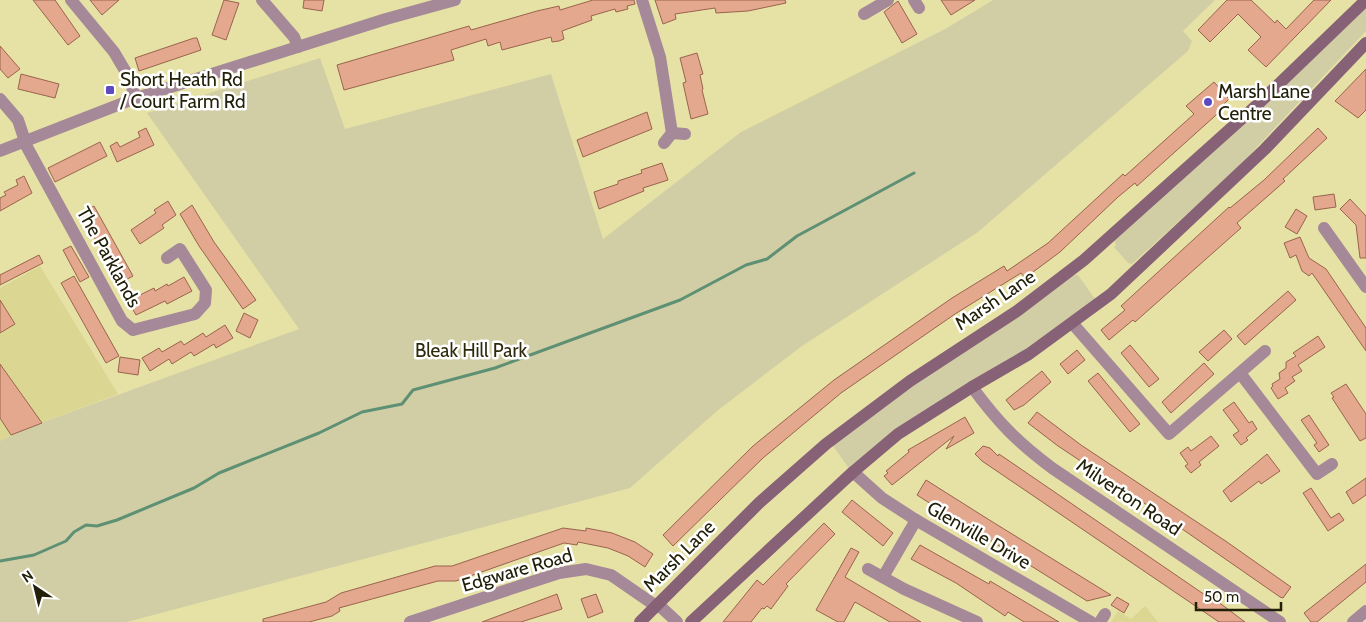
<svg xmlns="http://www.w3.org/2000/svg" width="1366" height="622" viewBox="0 0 1366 622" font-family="Cabin,sans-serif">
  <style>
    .built { fill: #dbd692 }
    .green { fill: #d1cea6 }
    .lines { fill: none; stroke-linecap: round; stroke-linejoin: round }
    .stream { stroke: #5e9073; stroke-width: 3 }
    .building { fill: #e3a88e; stroke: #9a644c }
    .minor { stroke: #a58998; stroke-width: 12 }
    .tertiary { stroke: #a58998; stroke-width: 12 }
    .secondary { stroke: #876176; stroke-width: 12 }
    .poi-dot { fill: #5c4ac2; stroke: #fff; stroke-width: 2 }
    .labels { text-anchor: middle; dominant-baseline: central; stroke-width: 5; stroke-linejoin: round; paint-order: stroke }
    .poi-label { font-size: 19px; fill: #222008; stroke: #fff; text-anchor: start }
    .street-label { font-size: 19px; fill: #222008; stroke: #fff }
    .park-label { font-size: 19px; fill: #2d2a0c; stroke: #fff }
  </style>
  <rect width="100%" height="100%" fill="#e6e2a5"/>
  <g class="built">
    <polygon points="40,266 118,394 24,429 0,441 0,288"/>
    <polygon points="1145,606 1158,622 1111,622 1118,611 1131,619"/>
  </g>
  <g class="green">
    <polygon points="993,0 1215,0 1183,31 1192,41 1188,51 978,232 802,346 717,411 630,488 127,622 0,622 0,441 24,429 299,329 147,113 320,58 345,129 551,74 603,239 741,132 947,28"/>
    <polygon points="1366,5 1366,31 1239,166 1132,264 1128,263 1114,247 1116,245 1114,240"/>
    <polygon points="1074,275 1078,275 1095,299 1049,335 850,467 848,467 833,446 874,412"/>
  </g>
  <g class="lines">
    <polyline class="stream" points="0,561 34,555 66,541 74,532 86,525 97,526 117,520 194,488 219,473 319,433 362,412 402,404 413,390 495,368 680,300 746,265 767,259 797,236 914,173"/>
  </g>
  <g class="building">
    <polygon points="33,0 55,0 80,36 68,45"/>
    <polygon points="90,0 119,0 102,15"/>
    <polygon points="224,0 239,3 226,40 212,35"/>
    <polygon points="304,0 324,0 322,11 303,8"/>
    <polygon points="593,0 634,0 635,4 627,6 628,9 616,12 615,9 591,16 592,20 562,31 564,39 559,41 552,42 551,37 502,50 500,42 488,46 486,39 451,50 454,60 344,90 337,65 469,26 471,30 537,11 559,6 560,10"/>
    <polygon points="655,0 785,0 786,3 748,11 716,13 715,8 675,14 676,19 663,24"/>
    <polygon points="941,0 975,0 951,15"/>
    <polygon points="1227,0 1251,0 1275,23 1277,20 1286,29 1314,0 1331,0 1266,67 1248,50 1261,37 1238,14 1210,42 1198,30"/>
    <polygon points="898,1 917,34 902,43 884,12"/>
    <polygon points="194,38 197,38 201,50 139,71 135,58"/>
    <polygon points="0,46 20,69 8,78 0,69"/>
    <polygon points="697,53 703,74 700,75 703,89 702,90 708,114 691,119 683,83 686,82 680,58"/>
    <polygon points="1366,69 1366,110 1358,118 1335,101"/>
    <polygon points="21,74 59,84 55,98 18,89"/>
    <polygon points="1214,82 1229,99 1223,105 1225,107 1137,186 1135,183 1118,197 1060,252 1025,278 1021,273 955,314 841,393 763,458 673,546 663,535 753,446 834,380 952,298 1004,266 1007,271 1048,243 1123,174 1125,176 1194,114 1186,106"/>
    <polygon points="647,112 652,129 583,157 577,140"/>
    <polygon points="146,128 154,145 117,162 110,146 117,142 120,147 140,137 138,132"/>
    <polygon points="1318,128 1327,138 1283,179 1285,181 1237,223 1241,228 1135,322 1133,320 1109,340 1101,330 1125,310 1121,306 1229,207 1230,208 1264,180"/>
    <polygon points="100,142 107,156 55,182 48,168"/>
    <polygon points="662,163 668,180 643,188 644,191 599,209 594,192 618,184 618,181 642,173 641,170"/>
    <polygon points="24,176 32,193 0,211 0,198 6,195 4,192 18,185 16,180"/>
    <polygon points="1334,194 1336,207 1315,210 1313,197"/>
    <polygon points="1350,199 1366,216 1366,258 1360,258 1356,225 1340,209"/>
    <polygon points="168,201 176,215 162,225 164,228 140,244 131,230 156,213 154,210"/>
    <polygon points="192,205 214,242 256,300 243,309 199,246 180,214"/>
    <polygon points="94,206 133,276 120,283 81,214"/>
    <polygon points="1296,209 1307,216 1297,234 1285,227"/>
    <polygon points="1300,237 1309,258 1326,269 1366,328 1366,351 1312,273 1309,276 1302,271 1296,255 1290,258 1284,243"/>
    <polygon points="71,246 89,277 80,282 63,250"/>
    <polygon points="39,255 43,263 0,285 0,275"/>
    <polygon points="74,276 119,356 106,363 61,283"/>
    <polygon points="184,277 192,291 167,304 165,301 136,315 128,301 154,288 155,291 167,284 168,286"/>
    <polygon points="1288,291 1296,300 1245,345 1237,336"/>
    <polygon points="0,300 15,324 0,333"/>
    <polygon points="244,313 258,320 250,338 236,331"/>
    <polygon points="225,325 233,338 216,348 214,344 194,356 191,352 172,364 169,359 150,371 142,358 159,348 162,352 181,341 184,345 203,333 206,337"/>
    <polygon points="1224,330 1232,339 1208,361 1199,352"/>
    <polygon points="1318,336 1325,347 1298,365 1302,371 1292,377 1295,381 1285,388 1288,393 1278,399 1271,388 1273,386 1272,384 1280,379 1279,373 1286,368 1286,362 1296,356 1293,353"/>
    <polygon points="1130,345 1159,379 1149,387 1121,353"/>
    <polygon points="1077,350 1085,360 1068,374 1060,364"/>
    <polygon points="120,357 140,360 138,375 118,372"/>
    <polygon points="1204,363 1214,374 1171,413 1162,402"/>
    <polygon points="0,364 42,423 11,435 0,418"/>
    <polygon points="1042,371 1051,382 1024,405 1014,410 1006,400"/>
    <polygon points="1098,373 1140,424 1130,432 1088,381"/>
    <polygon points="1346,384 1366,414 1366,438 1360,441 1332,398 1334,397 1331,393"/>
    <polygon points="1234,402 1249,423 1252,421 1257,429 1246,438 1248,440 1241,445 1233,435 1239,431 1223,410"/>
    <polygon points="1037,412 1081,445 1227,542 1291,587 1283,598 1280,597 1162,515 1058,446 1028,423"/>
    <polygon points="1309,415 1329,445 1319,452 1314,445 1317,443 1301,420"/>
    <polygon points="965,417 974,433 946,449 954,436 892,485 884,476 888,473 886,471 909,452 908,450"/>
    <polygon points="1211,436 1219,446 1199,462 1201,465 1191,473 1185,466 1188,464 1180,453 1188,447 1191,451"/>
    <polygon points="983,446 990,448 998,456 999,454 1208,597 1213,598 1245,622 1219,622 982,461 975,454"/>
    <polygon points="1267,454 1280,471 1261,484 1259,481 1231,502 1223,491"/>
    <polygon points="1366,478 1366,495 1353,504 1346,492"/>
    <polygon points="926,480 991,521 1111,595 1087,601 980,534 979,535 917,495"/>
    <polygon points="1311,488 1331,518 1339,513 1344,520 1328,531 1303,493"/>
    <polygon points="852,500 893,533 883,546 842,512"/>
    <polygon points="824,523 835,534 786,584 788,586 771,609 767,606 764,609 762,608 751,622 723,622 757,580 763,585"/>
    <polygon points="563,528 586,531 586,528 612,533 635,542 653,554 645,567 628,556 608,548 578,542 577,545 564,543 456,581 438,581 339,608 340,611 332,616 309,622 263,622 263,619 326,602 341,593 435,566 452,566"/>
    <polygon points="920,545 989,584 990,581 1059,622 1024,622 1008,612 1005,616 956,583 911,559"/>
    <polygon points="851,548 859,552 845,577 921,622 890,622 855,602 844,622 838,622 816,610"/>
    <polygon points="1366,564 1366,582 1317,622 1311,622 1304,613"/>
    <polygon points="557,594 562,609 521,622 482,622"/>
    <polygon points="596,594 603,612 588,618 581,599"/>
    <polygon points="1117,597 1129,604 1124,613 1111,605"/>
  </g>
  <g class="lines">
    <g class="minor">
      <polyline points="71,0 114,52 127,74 136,98"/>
      <polyline points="262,0 294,37 298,47"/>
      <polyline points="642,0 660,57 672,133 664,143"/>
      <polyline points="914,0 919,8"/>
      <polyline points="864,14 888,0"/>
      <polyline points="0,99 18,120 27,147 122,321 133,330 195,314 205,303 206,290 180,249 167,258"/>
      <polyline points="672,133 685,134"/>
      <polyline points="1324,228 1366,287"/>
      <polyline points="1073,324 1169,434 1265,351"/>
      <polyline points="1240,373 1317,474 1332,464"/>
      <path d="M972,387C998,422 1016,441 1052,468L1280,622"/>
      <polyline points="853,472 882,498 916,520 1091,622"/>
      <polyline points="868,569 904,589 977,622"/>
      <polyline points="883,577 916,520"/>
      <polyline points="410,622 559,573 586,569 611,575 656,606 662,608 677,622"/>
      <polyline points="1100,622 1105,614"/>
      <polyline points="1353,622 1366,611"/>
    </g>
    <polyline class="tertiary" points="0,151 136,98 386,19 455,0"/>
    <g class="secondary">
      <polyline points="640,622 759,503 826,444 910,381 1017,311 1084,260 1257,105 1366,0"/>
      <polyline points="691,622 853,472 898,434 972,387 1029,354 1111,294 1265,149 1366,43"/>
    </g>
  </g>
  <g class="poi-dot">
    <rect x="105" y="85" width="10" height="10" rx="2.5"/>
    <circle cx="1208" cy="102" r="5"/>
  </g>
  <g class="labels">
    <g class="poi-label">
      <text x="120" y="79">Short Heath Rd<tspan x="120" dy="22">/ Court Farm Rd</tspan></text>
      <text x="1218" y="91">Marsh Lane<tspan x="1218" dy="22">Centre</tspan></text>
    </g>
    <g class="street-label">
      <text transform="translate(109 257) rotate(61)">The Parklands</text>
      <text transform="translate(995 300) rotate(-34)">Marsh Lane</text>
      <text transform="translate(1129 497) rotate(34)">Milverton Road</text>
      <text transform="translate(979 535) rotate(30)">Glenville Drive</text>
      <text transform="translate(679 556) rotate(-45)">Marsh Lane</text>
      <text transform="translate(517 570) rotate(-16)">Edgware Road</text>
    </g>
    <g class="park-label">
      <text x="471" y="350">Bleak Hill Park</text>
    </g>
  </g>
  <g transform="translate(35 587) rotate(325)" stroke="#ffffff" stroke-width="4" paint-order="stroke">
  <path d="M0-4L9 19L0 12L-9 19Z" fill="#222008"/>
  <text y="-8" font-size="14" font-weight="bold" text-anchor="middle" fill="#222008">N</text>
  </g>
  <path d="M1196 602v8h85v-8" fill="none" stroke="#222008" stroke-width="2.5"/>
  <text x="1204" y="602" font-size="15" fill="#222008" stroke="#ffffff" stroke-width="4" paint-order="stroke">50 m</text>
</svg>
